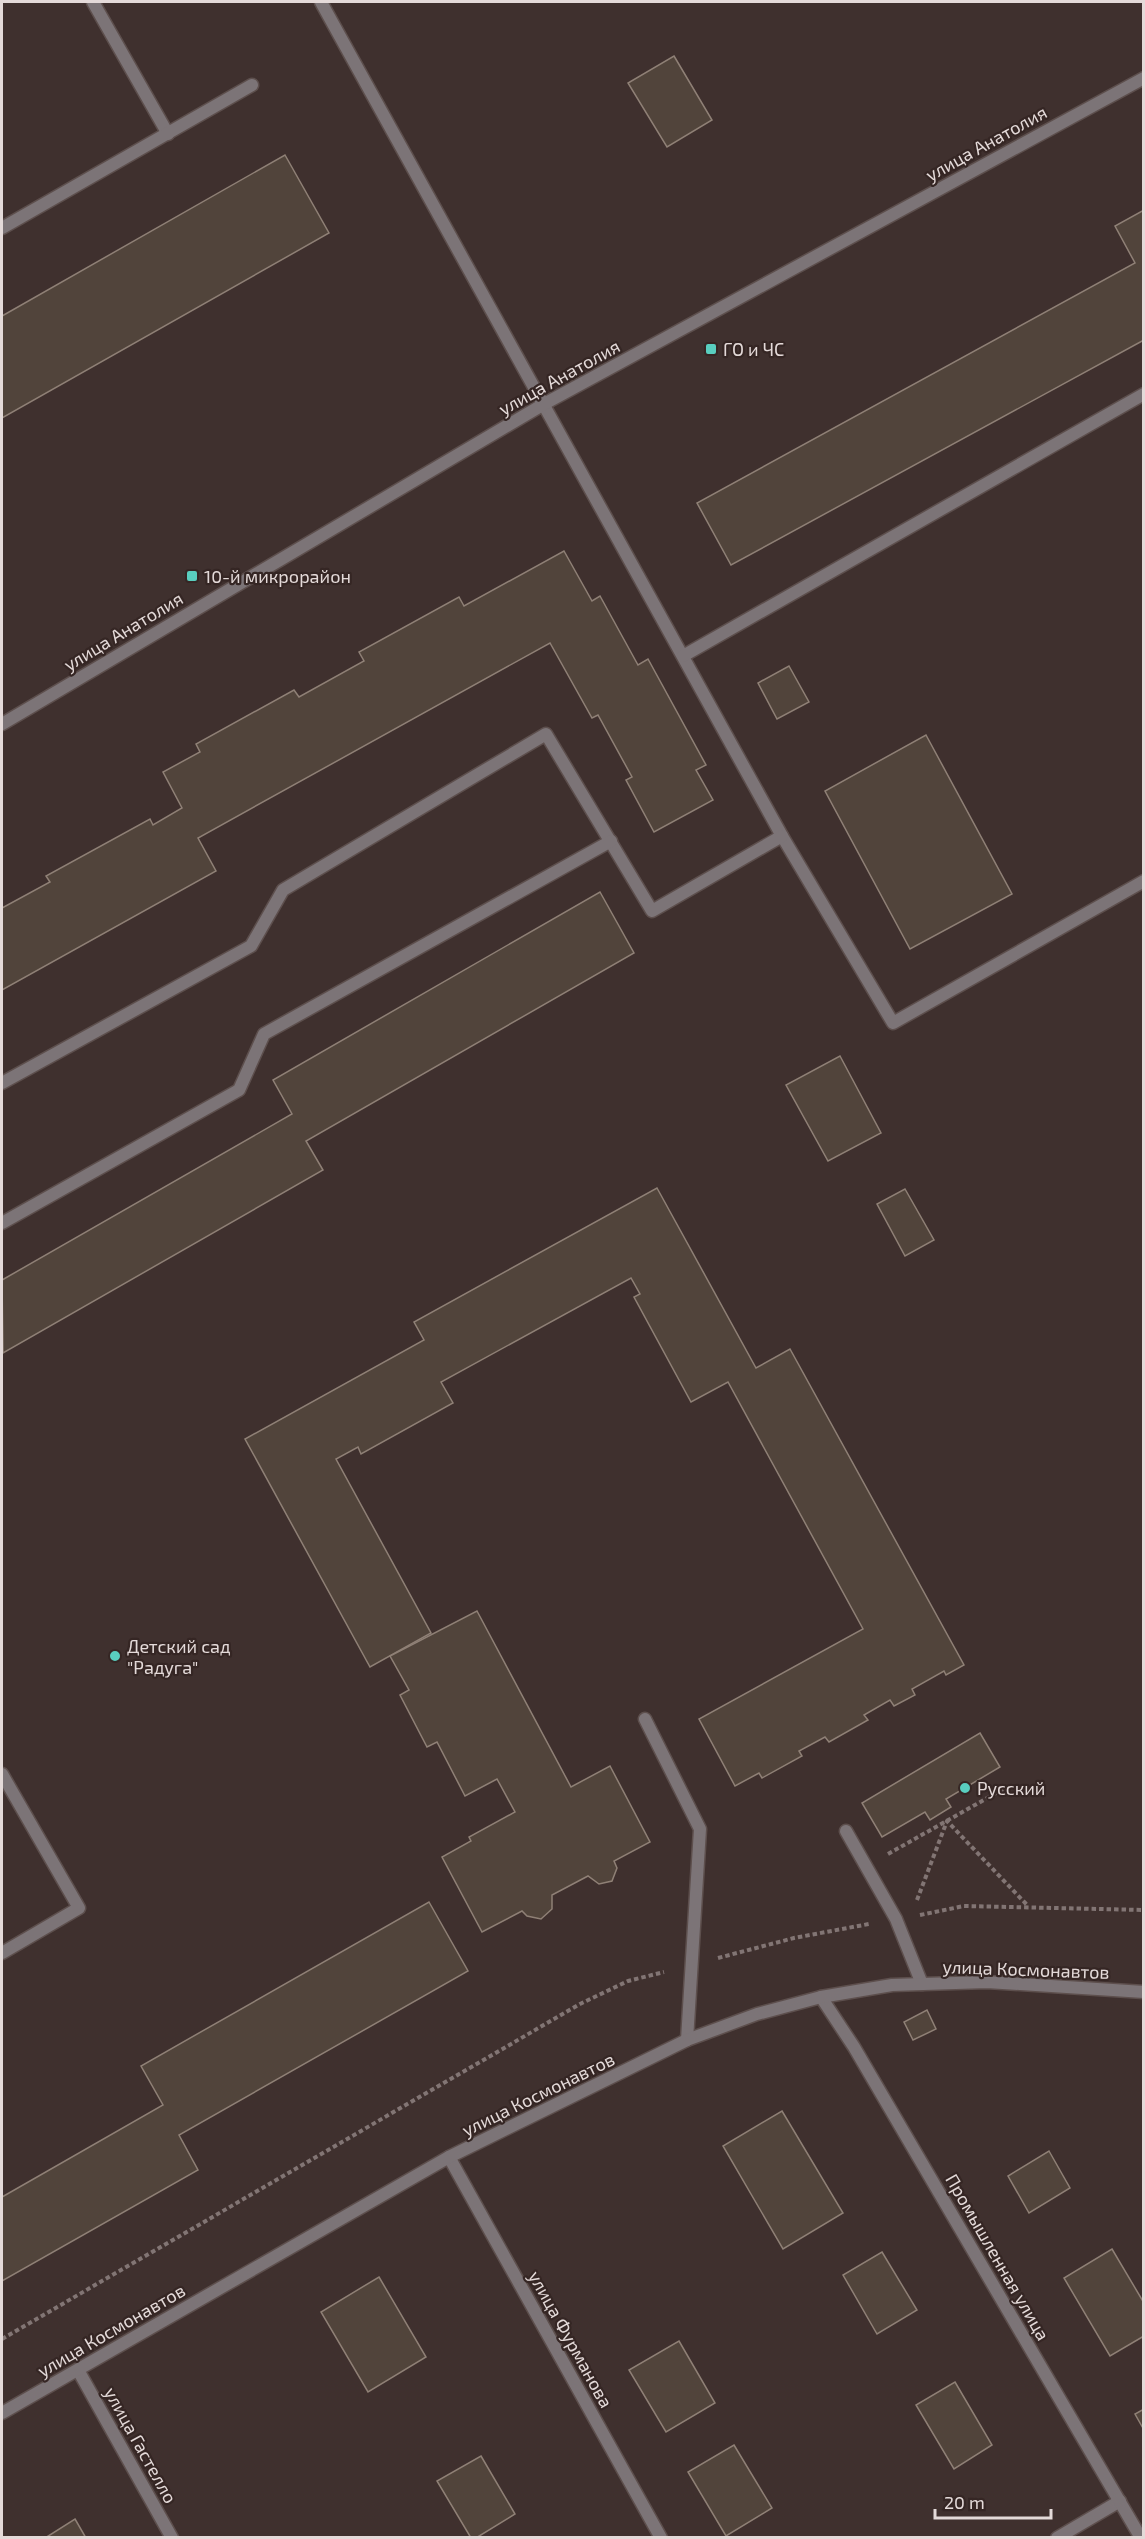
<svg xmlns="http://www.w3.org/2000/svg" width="1145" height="2539" viewBox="0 0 1145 2539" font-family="'Exo 2',sans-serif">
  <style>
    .building { fill: #51443b; stroke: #8f8076; stroke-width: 1.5 }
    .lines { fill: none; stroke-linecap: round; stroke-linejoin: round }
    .service-casing { stroke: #5d4f4d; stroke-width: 15 }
    .minor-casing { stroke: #5d4f4d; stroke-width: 15 }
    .tertiary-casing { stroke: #5d4f4d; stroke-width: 15 }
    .path { stroke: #827574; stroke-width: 4; stroke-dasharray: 4.5 3; stroke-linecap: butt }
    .service { stroke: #7c7477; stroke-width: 12 }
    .minor { stroke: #7c7477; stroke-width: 12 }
    .tertiary { stroke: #7c7477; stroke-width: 12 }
    .poi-dot { fill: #59cebf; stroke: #352624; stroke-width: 2 }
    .labels { text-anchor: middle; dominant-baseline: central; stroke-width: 4.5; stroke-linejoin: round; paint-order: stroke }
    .street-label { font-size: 18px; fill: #e4dad9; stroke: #352624 }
    .poi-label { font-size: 18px; fill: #e4dad9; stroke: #352624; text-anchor: start }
  </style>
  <rect width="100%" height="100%" fill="#3f302e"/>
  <g class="building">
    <polygon points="674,56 712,120 667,147 628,83"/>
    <polygon points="285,155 329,233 2,418 2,316"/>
    <polygon points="1144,210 1144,340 731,565 697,503 1135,263 1115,226"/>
    <polygon points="564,551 592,601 600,596 638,665 648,659 706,765 696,770 713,800 654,832 626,780 632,777 598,715 592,718 550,643 198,838 216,871 2,990 2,908 50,882 46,876 150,819 153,825 182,808 163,772 200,752 196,744 294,690 299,697 364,661 359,652 459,597 464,606"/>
    <polygon points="789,666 809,702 777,719 758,683"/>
    <polygon points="926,735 1012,894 910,949 825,791"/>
    <polygon points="600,892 634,953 306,1141 323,1170 3,1353 2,1280 292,1114 273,1080"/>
    <polygon points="840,1056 881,1133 828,1161 786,1085"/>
    <polygon points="657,1188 756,1368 790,1349 964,1665 946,1675 944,1671 912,1689 915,1695 894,1706 890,1700 864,1715 868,1720 829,1742 825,1737 799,1751 802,1756 762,1778 759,1773 735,1786 699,1719 863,1629 728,1382 691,1402 634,1297 640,1294 631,1278 441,1382 453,1403 361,1454 358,1447 336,1459 431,1633 370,1667 245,1439 424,1340 414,1322"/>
    <polygon points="905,1189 934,1240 905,1256 877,1204"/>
    <polygon points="477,1611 571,1787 610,1766 650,1842 614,1861 617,1868 612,1881 599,1884 588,1876 552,1895 552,1909 541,1919 527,1916 522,1911 482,1932 442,1857 471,1841 469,1837 515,1812 497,1779 465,1796 437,1742 427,1747 400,1695 409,1690 390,1656"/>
    <polygon points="980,1733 1000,1767 946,1799 951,1807 930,1820 925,1812 882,1837 862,1803"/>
    <polygon points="429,1902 468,1971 179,2135 198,2170 2,2281 2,2197 163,2105 141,2066"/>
    <polygon points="927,2010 936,2029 913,2040 904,2022"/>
    <polygon points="782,2111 843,2213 783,2249 723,2146"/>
    <polygon points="1049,2151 1070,2188 1029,2213 1008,2176"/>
    <polygon points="1112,2249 1144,2303 1144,2336 1110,2356 1064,2278"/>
    <polygon points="882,2252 917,2310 877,2334 843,2275"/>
    <polygon points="379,2277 426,2357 368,2392 321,2312"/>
    <polygon points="679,2341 715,2403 666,2432 629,2370"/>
    <polygon points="955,2382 992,2445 954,2469 916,2405"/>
    <polygon points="1144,2409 1144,2430 1135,2414"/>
    <polygon points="734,2445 772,2508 726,2536 688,2472"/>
    <polygon points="481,2456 515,2514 476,2538 471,2538 437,2481"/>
    <polygon points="75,2519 86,2538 45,2538"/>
  </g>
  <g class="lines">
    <g class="service-casing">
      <g id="service">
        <polyline points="93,2 168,134"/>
        <polyline points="321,2 782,836 893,1023 1144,881"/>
        <polyline points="2,228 252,85"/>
        <polyline points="683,656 1144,394"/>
        <polyline points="2,1083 251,946 283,890 546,734 652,911 782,836"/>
        <polyline points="2,1223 239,1090 264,1034 611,841"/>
        <polyline points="645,1719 700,1829 687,2040"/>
        <polyline points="2,1774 79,1908 2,1953"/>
        <polyline points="846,1831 896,1919 922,1984"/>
        <polyline points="1057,2538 1120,2501"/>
      </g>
    </g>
    <g class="minor-casing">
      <g id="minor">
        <polyline points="821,1997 854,2047 1141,2538"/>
        <polyline points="449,2157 661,2538"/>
        <polyline points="78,2370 172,2538"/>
      </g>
    </g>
    <g class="tertiary-casing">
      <g id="tertiary">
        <polyline points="2,724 544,404 1144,78"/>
        <polyline points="2,2413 449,2157 687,2040 757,2014 821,1997 892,1985 987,1982 1144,1992"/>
      </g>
    </g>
    <g class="path">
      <polyline points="888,1854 1005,1788"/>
      <polyline points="917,1900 947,1821 1028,1906"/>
      <polyline points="920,1915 964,1906 1144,1910"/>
      <polyline points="718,1958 794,1938 869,1924"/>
      <polyline points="2,2339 580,2004 628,1981 664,1972"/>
    </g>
    <use href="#service" class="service"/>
    <use href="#minor" class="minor"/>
    <use href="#tertiary" class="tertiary"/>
  </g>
  <g class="poi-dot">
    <rect x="705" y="343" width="12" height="12" rx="3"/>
    <rect x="186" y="570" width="12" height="12" rx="3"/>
    <circle cx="115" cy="1656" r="6"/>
    <circle cx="965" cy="1788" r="6"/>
  </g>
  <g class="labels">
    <g class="street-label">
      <text transform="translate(986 143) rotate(-29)">улица Анатолия</text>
      <text transform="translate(559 377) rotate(-29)">улица Анатолия</text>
      <text transform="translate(123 631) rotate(-31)">улица Анатолия</text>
      <text transform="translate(1026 1969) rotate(2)">улица Космонавтов</text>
      <text transform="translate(538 2094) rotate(-26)">улица Космонавтов</text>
      <text transform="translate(998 2257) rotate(60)">Промышленная улица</text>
      <text transform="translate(111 2330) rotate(-30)">улица Космонавтов</text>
      <text transform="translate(571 2339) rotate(61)">улица Фурманова</text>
      <text transform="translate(141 2445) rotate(61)">улица Гастелло</text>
    </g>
    <g class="poi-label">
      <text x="723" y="349">ГО и ЧС</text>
      <text x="204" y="576">10-й микрорайон</text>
      <text x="127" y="1646">Детский сад<tspan x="127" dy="21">"Радуга"</tspan></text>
      <text x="977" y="1788">Русский</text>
    </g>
  </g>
  <rect width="1145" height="2539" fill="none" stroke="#e4dad9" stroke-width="6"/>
  <path d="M935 2509v9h116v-9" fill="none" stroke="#e4dad9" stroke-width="3"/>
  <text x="944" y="2509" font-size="18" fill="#e4dad9" stroke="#352624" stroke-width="4.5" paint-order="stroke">20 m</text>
</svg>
